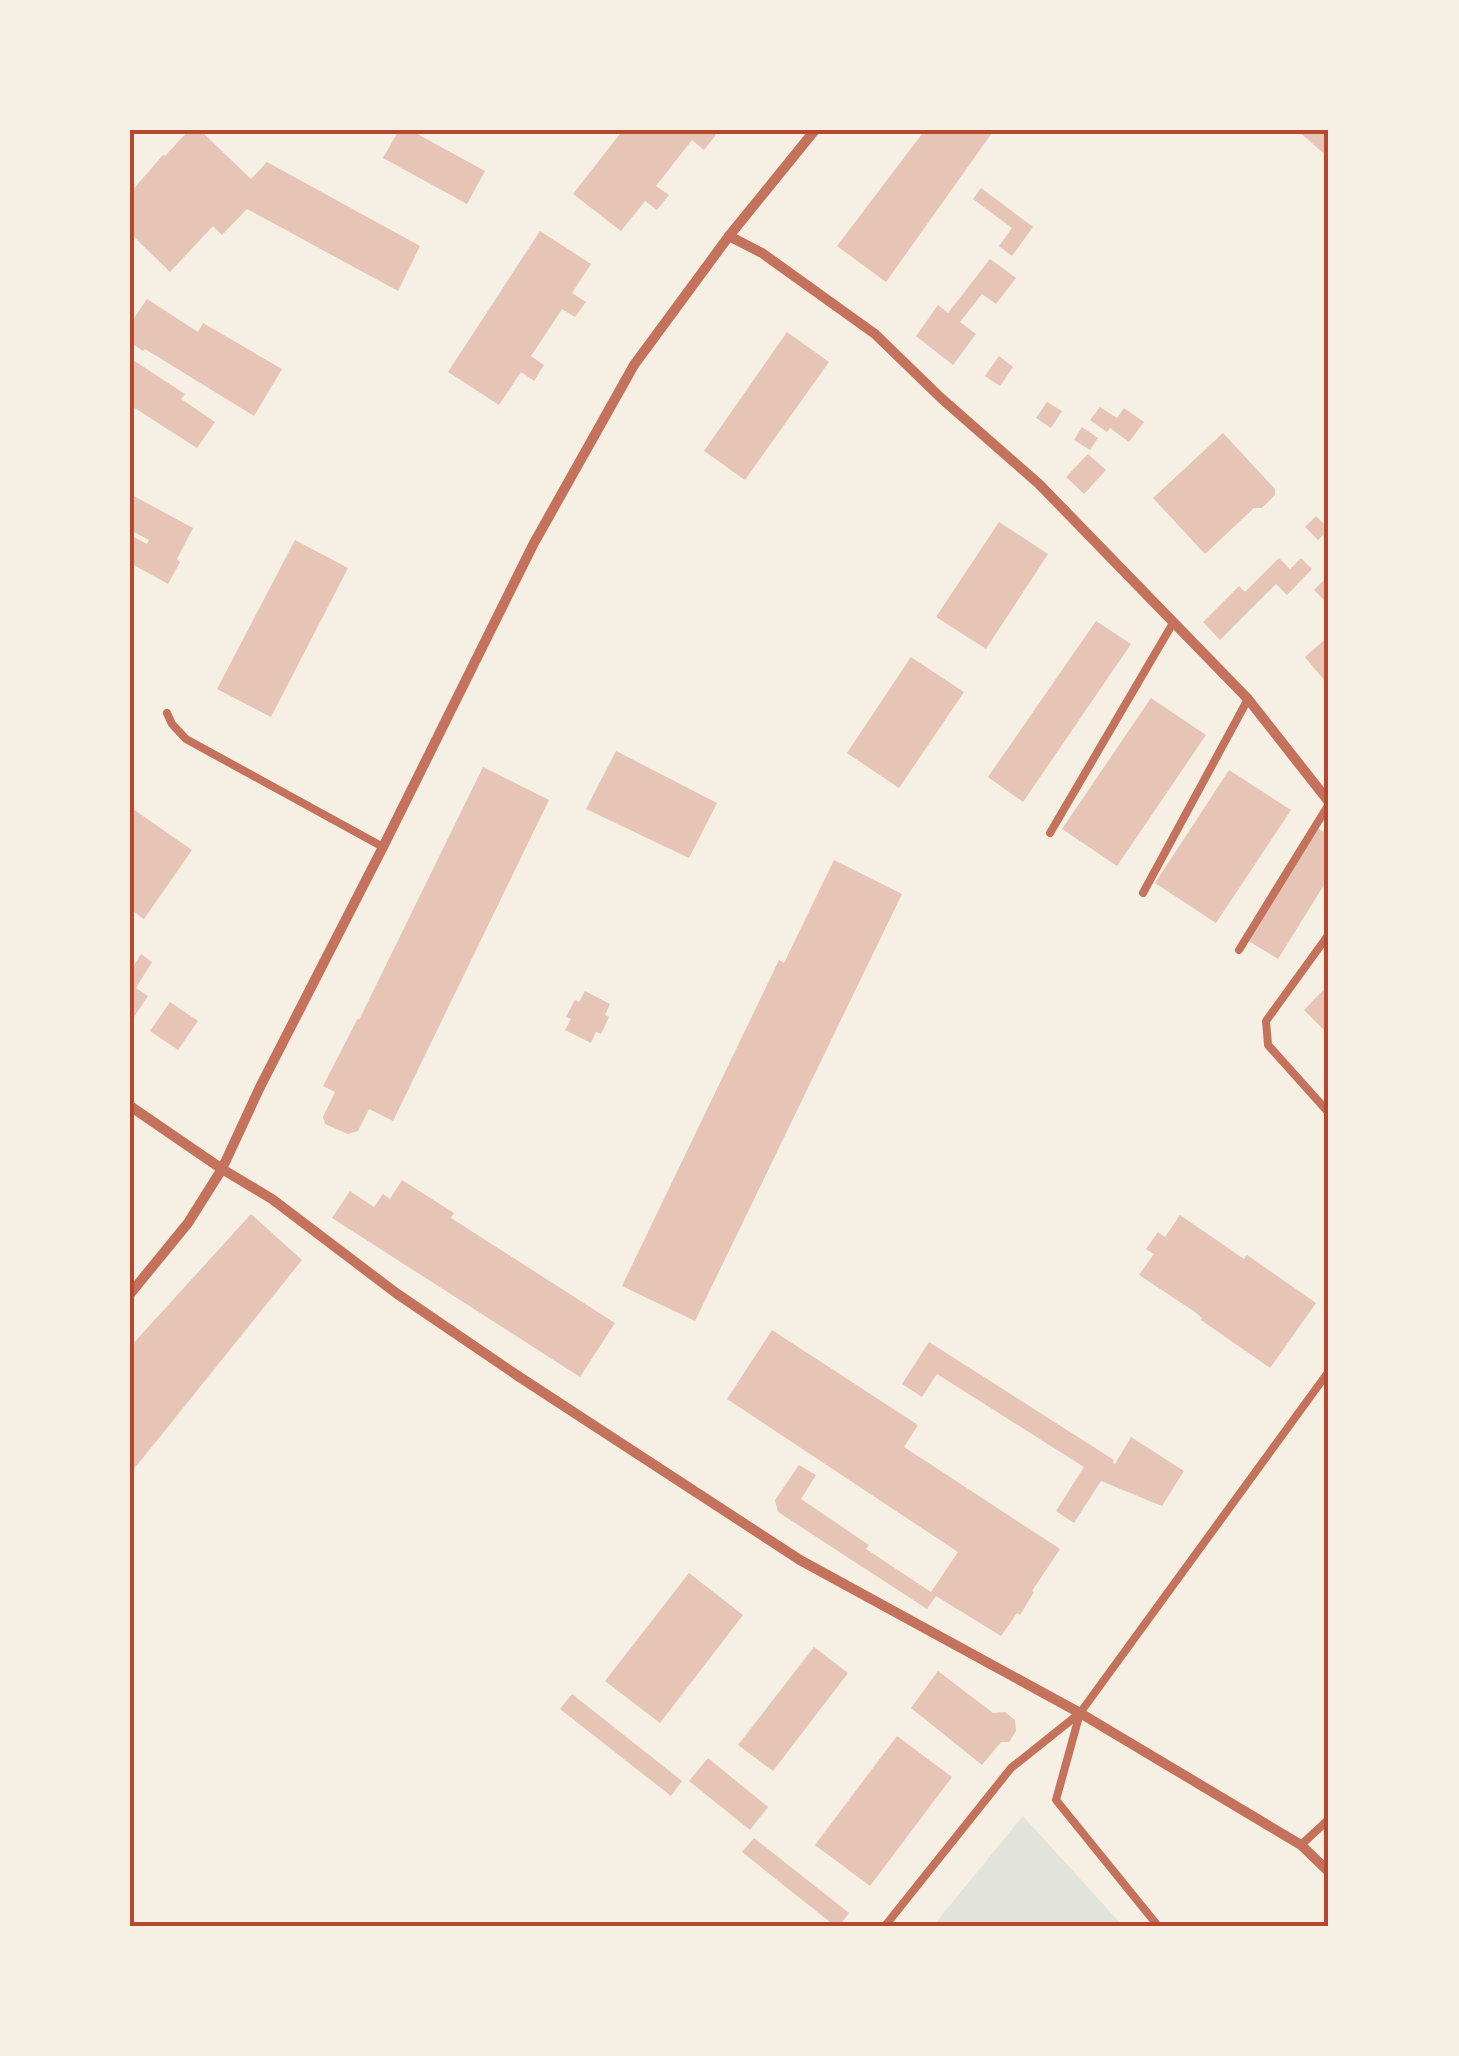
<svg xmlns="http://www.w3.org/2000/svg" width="1459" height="2056" viewBox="0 0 1459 2056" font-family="'Fira Sans',sans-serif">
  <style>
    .green { fill: #e2e4dc }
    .building { fill: #e6c5b7 }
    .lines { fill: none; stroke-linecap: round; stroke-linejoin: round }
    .service { stroke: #c5725c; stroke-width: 8 }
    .minor { stroke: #c5725c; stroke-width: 10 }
    .neatline { fill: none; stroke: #b5482f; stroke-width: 4 }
  </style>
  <rect width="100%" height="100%" fill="#f6efe4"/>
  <polygon class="green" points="1023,1816 1123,1926 933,1926"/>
  <g class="building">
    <polygon points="189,130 200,130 251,179 267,162 420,246 398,291 247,209 222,235 213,226 170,272 130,233 130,193 163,155 165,156"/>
    <polygon points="399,130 410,130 485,171 467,204 383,158"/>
    <polygon points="623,130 709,130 716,135 704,150 692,140 656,186 669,195 657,210 645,201 621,231 573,194"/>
    <polygon points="925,130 994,130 886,282 837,246"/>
    <polygon points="1297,130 1329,130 1329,158"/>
    <polygon points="981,188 1033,227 1012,256 999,246 1012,228 973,199"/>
    <polygon points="540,231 591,264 572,293 586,302 575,317 562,309 531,356 544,365 534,381 521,372 499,405 448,372"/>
    <polygon points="990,259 1016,278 996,304 982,294 960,322 976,334 953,365 916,336 938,305 948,313"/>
    <polygon points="147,299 198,332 203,323 282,369 254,416 145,349 143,351 130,342 130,324"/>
    <polygon points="787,332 829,362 745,480 704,451"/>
    <polygon points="999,356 1013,367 1000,386 985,376"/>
    <polygon points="130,358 185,394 181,399 215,422 197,448 130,405"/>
    <polygon points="1047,402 1062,411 1051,428 1036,418"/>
    <polygon points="1100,407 1117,418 1124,408 1144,422 1129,442 1110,428 1107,432 1090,420"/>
    <polygon points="1082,427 1098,438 1090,450 1074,440"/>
    <polygon points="1223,433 1275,489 1275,495 1262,508 1254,508 1205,554 1153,498"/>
    <polygon points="1088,454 1106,470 1084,494 1066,477"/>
    <polygon points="130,494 193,528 177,559 180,562 168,584 130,563 130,535 147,544 149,540 130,530"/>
    <polygon points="1316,516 1329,529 1318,540 1305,527"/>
    <polygon points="999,522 1048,554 986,649 936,617"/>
    <polygon points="295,540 348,568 271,717 217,689"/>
    <polygon points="1279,558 1290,569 1301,558 1312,569 1287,595 1276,584 1220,640 1203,622 1239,586 1245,592"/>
    <polygon points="1329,575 1329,605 1314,590"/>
    <polygon points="1096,621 1131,644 1023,802 988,777"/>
    <polygon points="1329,636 1329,686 1305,657"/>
    <polygon points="911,657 964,692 899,788 847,753"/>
    <polygon points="1151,698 1206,735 1117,866 1062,829"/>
    <polygon points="616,751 717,803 689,858 586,809"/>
    <polygon points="483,767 549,800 393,1121 369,1109 358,1131 348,1134 325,1124 323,1117 335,1092 323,1086 358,1018 359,1020"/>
    <polygon points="1229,770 1291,810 1216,923 1155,883"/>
    <polygon points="130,807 192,850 144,919 130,909"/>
    <polygon points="1317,828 1329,835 1329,877 1278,959 1247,940"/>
    <polygon points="834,860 902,894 695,1321 622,1286 779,960 784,963"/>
    <polygon points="141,954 152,962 136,988 148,996 134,1017 130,1015 130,972"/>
    <polygon points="1329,984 1329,1035 1304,1010"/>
    <polygon points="585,991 610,1004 605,1015 609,1017 601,1034 596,1032 591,1043 565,1030 571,1019 566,1017 575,1000 579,1002"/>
    <polygon points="170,1002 198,1021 178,1050 150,1031"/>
    <polygon points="402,1180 454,1213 451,1218 615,1323 580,1377 332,1218 350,1191 374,1207 383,1194 390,1199"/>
    <polygon points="251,1214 302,1260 130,1474 130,1347"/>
    <polygon points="1180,1215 1244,1259 1247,1255 1316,1303 1270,1368 1201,1320 1202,1318 1192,1310 1139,1275 1154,1254 1146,1249 1158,1232 1165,1237"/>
    <polygon points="772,1330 918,1425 904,1447 1060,1549 1032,1591 1034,1592 1020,1615 1017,1613 1001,1636 936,1596 927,1609 778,1512 775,1500 799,1465 816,1475 801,1499 869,1545 866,1549 931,1592 958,1552 727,1399"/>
    <polygon points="929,1342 1114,1460 1113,1463 1115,1464 1131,1437 1184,1471 1162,1506 1101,1481 1074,1523 1056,1511 1084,1467 937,1374 922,1397 902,1384"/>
    <polygon points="689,1573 743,1615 660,1723 605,1681"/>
    <polygon points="814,1647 848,1673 773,1771 738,1745"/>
    <polygon points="938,1671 993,1713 1005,1712 1015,1720 1016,1731 1009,1742 1001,1742 982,1765 911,1708"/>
    <polygon points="572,1694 682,1781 671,1796 560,1709"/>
    <polygon points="897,1736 952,1777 870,1886 815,1845"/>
    <polygon points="708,1758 768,1807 750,1830 689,1781"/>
    <polygon points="754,1838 849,1913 839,1926 835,1926 742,1852"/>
  </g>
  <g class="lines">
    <g class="service">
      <polyline points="167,713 172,724 186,739 383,847"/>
      <polyline points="1050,833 1173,623"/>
      <polyline points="1143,893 1248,699"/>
      <polyline points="1329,934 1266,1021 1268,1045 1329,1113"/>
      <polyline points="1239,950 1329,804"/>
      <polyline points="1080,1713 1056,1800 1158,1926"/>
      <polyline points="1301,1845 1329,1819"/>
      <polyline points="885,1926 1011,1768 1080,1713 1329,1371"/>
    </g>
    <g class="minor">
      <polyline points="729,236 762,253 875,334 941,398 1039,484 1248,699 1329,802"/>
      <polyline points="130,1106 222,1169 272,1199 396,1293 518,1376 800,1560 1080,1713 1301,1845 1329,1872"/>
      <polyline points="130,1294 188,1223 222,1169 260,1087 383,847 534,543 634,365 729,236 815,130"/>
    </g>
  </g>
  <rect width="1459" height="2056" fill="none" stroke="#f6efe4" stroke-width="265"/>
  <rect x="132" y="132" width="1194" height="1792" class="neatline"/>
</svg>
